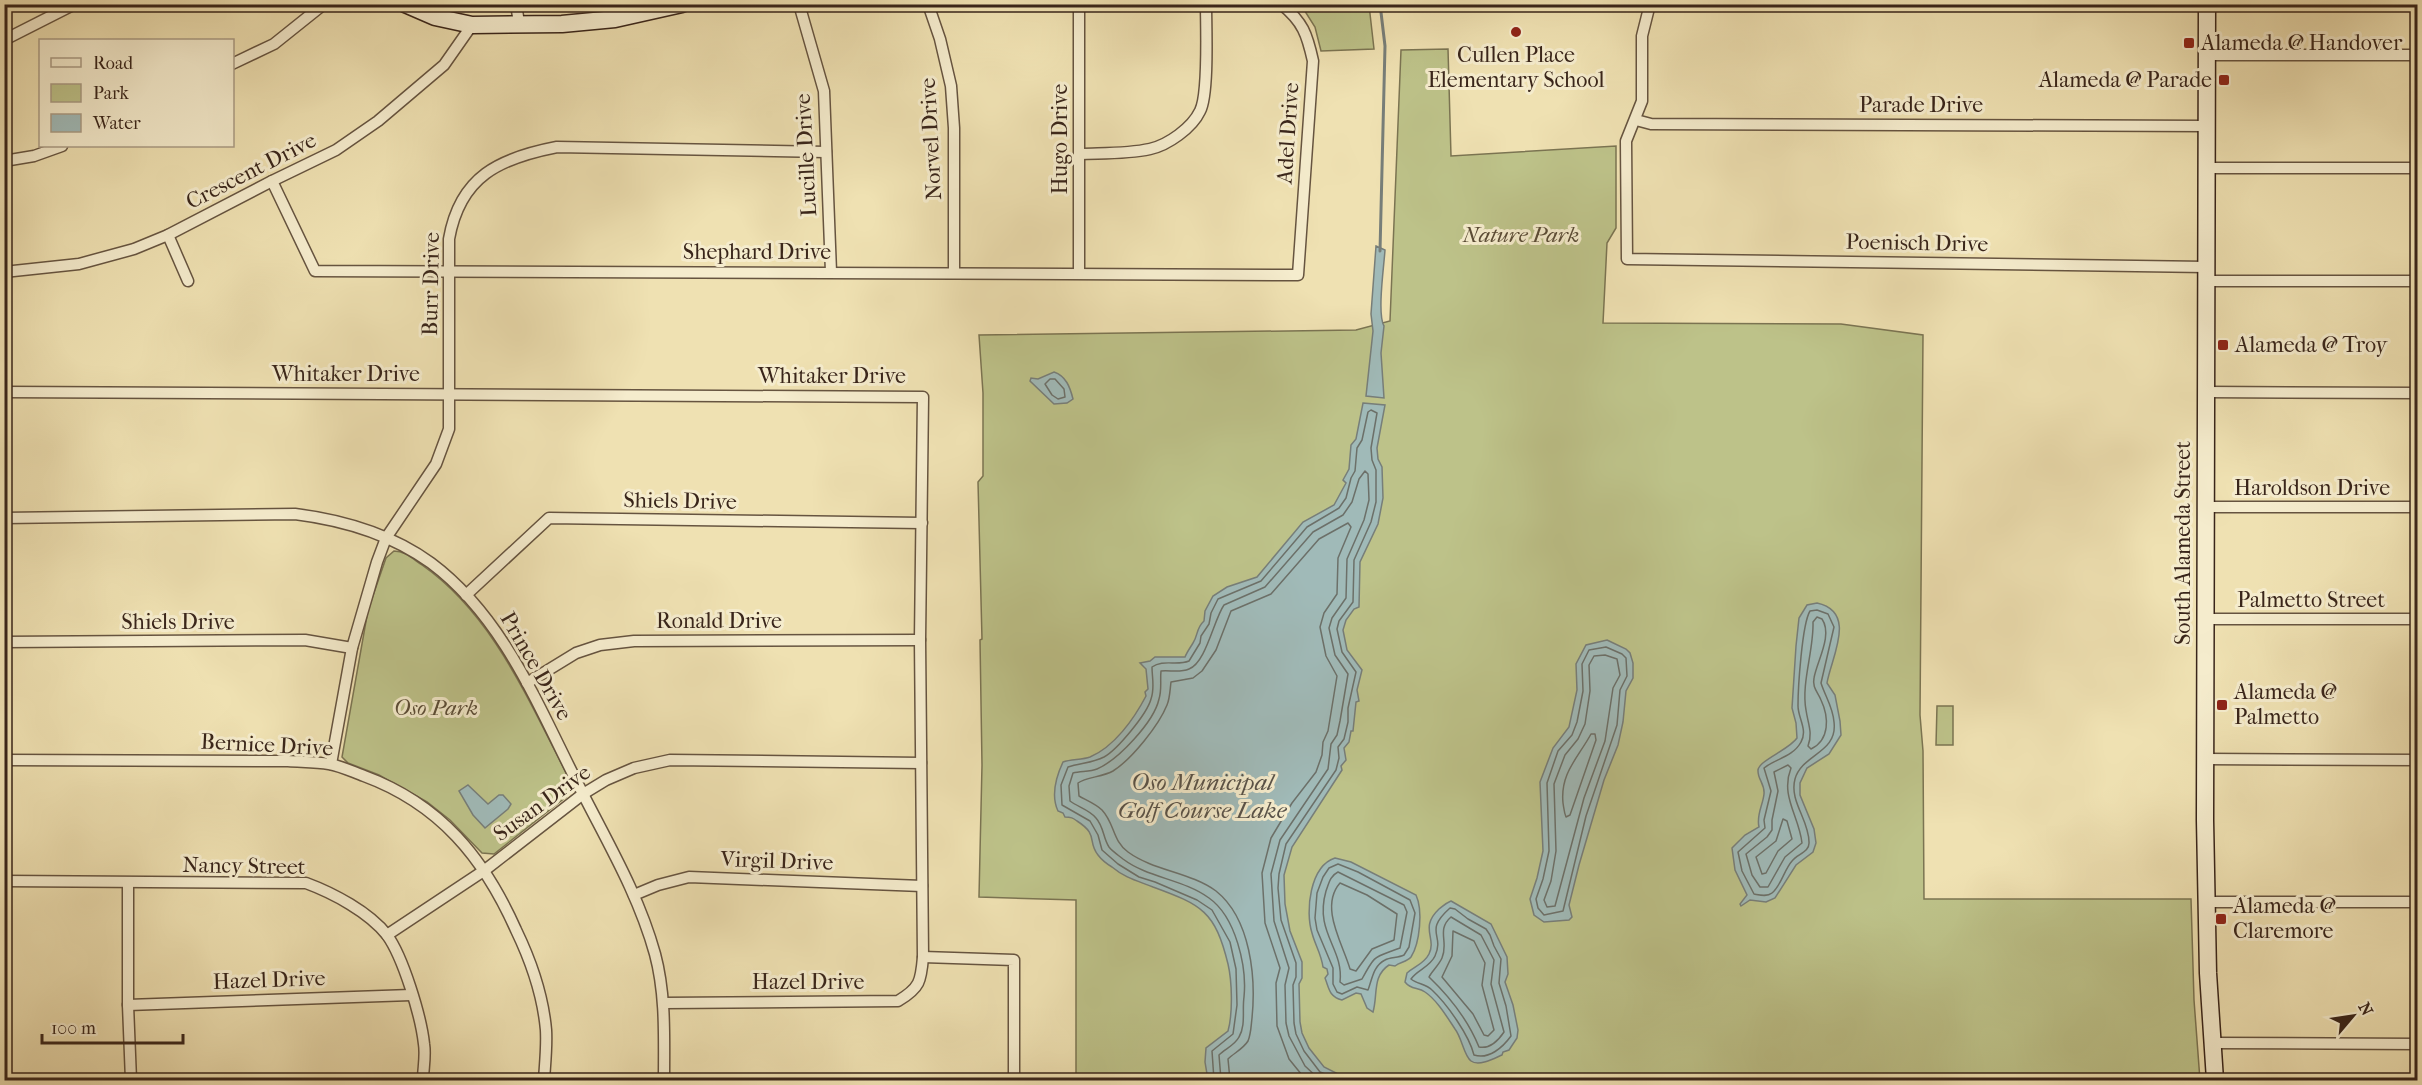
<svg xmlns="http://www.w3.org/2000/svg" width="2422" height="1085" viewBox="0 0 2422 1085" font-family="'IM FELL French Canon',serif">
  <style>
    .green { fill: #bdc289; stroke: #7b7452; stroke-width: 1.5 }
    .water { fill: #a0bab8; stroke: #777e79; stroke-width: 1.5 }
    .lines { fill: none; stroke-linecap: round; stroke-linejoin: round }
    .shore { stroke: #6c7069; stroke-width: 1.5 }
    .stream { stroke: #777e79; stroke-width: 3 }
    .street-casing { stroke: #665440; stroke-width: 13 }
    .secondary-casing { stroke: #39251a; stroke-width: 19 }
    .street { stroke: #f5eccd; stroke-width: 10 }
    .secondary { stroke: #f5eccd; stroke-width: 16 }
    .poi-dot { fill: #8f2418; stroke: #f5eccd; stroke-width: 2 }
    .labels { text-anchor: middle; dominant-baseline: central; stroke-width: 6; stroke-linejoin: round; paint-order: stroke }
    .poi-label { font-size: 22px; fill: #39251a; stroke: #f5eccd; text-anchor: start }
    .street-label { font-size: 22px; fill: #39251a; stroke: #f5eccd }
    .park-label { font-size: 22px; font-style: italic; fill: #5a4c36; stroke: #f5eccd }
    .water-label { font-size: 24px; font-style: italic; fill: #585249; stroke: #f5eccd }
  </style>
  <rect width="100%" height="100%" fill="#efe1b2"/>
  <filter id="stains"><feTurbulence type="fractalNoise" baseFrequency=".00333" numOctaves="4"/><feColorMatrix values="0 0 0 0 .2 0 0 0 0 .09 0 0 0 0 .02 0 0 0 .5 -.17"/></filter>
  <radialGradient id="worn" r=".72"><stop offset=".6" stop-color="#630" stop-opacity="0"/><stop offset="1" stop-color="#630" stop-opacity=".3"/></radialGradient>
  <g class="green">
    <polygon points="1301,5 1369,5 1374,49 1321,51 1315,27"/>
    <polygon points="1448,49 1451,156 1616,146 1616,228 1607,243 1603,323 1841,324 1923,335 1920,715 1923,751 1924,899 2191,899 2194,1000 2200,1080 1076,1080 1076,900 979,897 982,765 980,640 982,639 978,482 983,476 983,393 979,335 1356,330 1390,321 1401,50"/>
    <path d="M394,551C405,551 413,559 422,565C495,616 530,705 571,782L570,792L566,797L494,854L482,853L450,820L427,802L379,775L348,763L342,757L368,610L386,558Z"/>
    <polygon points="1937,706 1953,706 1953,745 1936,745"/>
  </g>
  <g class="water">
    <path d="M1376,246L1385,250C1384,266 1377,314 1384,326L1381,353L1384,398L1366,396L1373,331L1371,314Z"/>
    <path d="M1054,372C1066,376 1070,387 1073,399L1067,403L1054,404L1030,381L1031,378L1038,379Z"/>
    <path d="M1363,403L1385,405L1377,448L1378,459L1382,467L1383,498L1378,524L1360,562L1359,607L1354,609L1346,620L1343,630L1347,650L1362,670L1357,690L1359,701L1356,702L1353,731H1351L1349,742L1344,748L1346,760L1341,766L1342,770L1292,847L1284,875L1285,904L1290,931L1302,962V978L1299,984L1300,1022L1302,1033L1309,1048L1324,1067L1338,1074L1366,1077L1363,1080H1208L1205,1062L1206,1048L1228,1031C1233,1013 1232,981 1228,964C1215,911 1202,905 1153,887C1138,881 1125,878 1112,867C1107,864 1101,859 1098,855C1087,841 1099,835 1077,821C1073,818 1071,817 1065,817L1063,813L1058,811C1051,796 1056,777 1063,762C1071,759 1082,760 1090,757C1114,747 1134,719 1146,696L1145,692L1148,689L1146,669L1140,663L1150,661L1155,657H1185C1187,652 1190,648 1193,643C1198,636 1196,628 1204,621L1205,611L1213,596L1227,587L1257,577L1303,522L1334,505L1346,483L1343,480L1349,469L1351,445L1356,439Z"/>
    <path d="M1817,603C1858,612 1831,658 1827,683L1835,695L1840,721L1841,735L1829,754L1807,768L1800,783V795L1814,829L1816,843L1813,852L1796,865L1775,898L1766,902L1750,900L1741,906L1740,904L1747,895L1735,870L1732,848L1745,835L1759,827C1756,815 1763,805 1764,794C1765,784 1758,780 1758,771C1757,761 1789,750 1797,738L1796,723L1792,708L1796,646L1799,618L1807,605Z"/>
    <polygon points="1607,640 1626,649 1630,653 1633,663 1633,678 1626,691 1623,722 1618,745 1604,780 1579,865 1569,905 1572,917 1569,920 1544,922 1534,915 1530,899 1537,878 1543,851 1540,782 1553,748 1569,727 1577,690 1576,664 1586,645"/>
    <polygon points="468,785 488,804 499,795 503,795 511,804 508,809 485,828 473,815 459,791"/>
    <path d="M1335,858L1351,862L1416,895C1423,910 1420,943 1411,957C1407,962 1400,962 1395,966L1389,965C1372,976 1378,995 1373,1012L1367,1008L1361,994L1356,993L1342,1000C1329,997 1329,988 1325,978L1328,974L1327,969L1323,967C1321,953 1315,945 1312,933C1305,911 1310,866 1335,858Z"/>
    <path d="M1451,901L1491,924L1507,957L1508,974L1505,982L1513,1005L1518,1030L1517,1038L1509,1050L1503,1052L1502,1055C1495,1058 1479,1067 1471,1061C1464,1056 1462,1038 1455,1029C1447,1017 1437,1000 1425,992C1418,987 1411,990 1405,982L1407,973C1415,966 1424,964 1429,954C1437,938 1419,928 1439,909C1443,906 1446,903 1451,901Z"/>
  </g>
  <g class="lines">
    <g class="shore">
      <polygon points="1050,379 1055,379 1064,389 1065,397 1058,399 1052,395 1045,384"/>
      <path d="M1817,610L1828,614L1834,627L1821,683C1825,696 1833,707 1834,722C1838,753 1802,754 1795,779C1789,801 1809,820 1809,842C1810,852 1797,854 1792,861C1784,870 1781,886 1772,893C1767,897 1760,895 1754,894L1742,871L1738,852L1765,828L1764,820L1771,791L1764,768C1775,759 1793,757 1801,742C1808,730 1798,718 1798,706C1798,688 1802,624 1810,611Z"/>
      <path d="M1817,617L1822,619C1833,635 1817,661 1814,678C1812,688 1818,692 1821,700C1829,717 1830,740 1811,749L1808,746C1813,733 1808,724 1806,710C1801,683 1814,650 1813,622Z"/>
      <polygon points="1606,647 1622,654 1626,658 1627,676 1620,690 1617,725 1586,816 1563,911 1544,915 1538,908 1536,899 1543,879 1549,851 1547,783 1558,751 1572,735 1577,722 1583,691 1582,664 1589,650"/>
      <polygon points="1605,655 1617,659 1620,675 1613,688 1605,741 1584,798 1555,906 1547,907 1544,900 1551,881 1556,851 1554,784 1565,755 1578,739 1585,724 1590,691 1589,665 1594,656"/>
      <path d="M1591,734H1595L1596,740L1570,815L1566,817C1564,812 1564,809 1563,803C1560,773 1578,758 1591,734Z"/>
      <path d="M1788,765L1791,768C1780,796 1799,816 1802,843L1785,857L1768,887H1760L1752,875L1746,854L1767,837L1772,830V820L1778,791L1774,772Z"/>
      <polygon points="1783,819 1787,821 1792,839 1778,851 1766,873 1762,874 1756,857 1776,841"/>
      <path d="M1338,864L1358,872L1410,900L1415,913L1409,947L1404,955C1398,958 1390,957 1385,960C1373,966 1372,980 1368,990L1357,987L1342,994L1337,992L1333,984V968L1317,930L1315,918L1317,893L1323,877L1329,868Z"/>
      <path d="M1338,872L1404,905L1407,912L1400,948C1374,958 1376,953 1362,979L1344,985L1340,982C1344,948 1314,933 1326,891C1329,883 1330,876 1338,872Z"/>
      <path d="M1340,883L1367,895L1397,914L1394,940L1372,949L1356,971L1350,969C1343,944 1319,907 1340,883Z"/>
      <path d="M1450,908L1455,909L1468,919L1486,929L1490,935L1494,946L1501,959L1499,983L1506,1006L1511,1036C1503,1047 1489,1060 1474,1055C1469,1035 1447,1004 1432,990C1426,984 1417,984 1411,979C1417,970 1430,967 1435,956C1445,934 1423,932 1450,908Z"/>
      <path d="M1451,917L1481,935L1494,960L1491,984L1504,1032C1498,1041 1489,1049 1479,1047C1468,1020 1450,997 1429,977C1432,971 1439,965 1442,958C1449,942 1436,930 1451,917Z"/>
      <polygon points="1453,931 1474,941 1485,963 1482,985 1494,1030 1488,1036 1484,1035 1473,1014 1442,977 1452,956"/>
      <path d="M1214,1080L1212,1051L1233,1034L1237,1005L1236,969L1230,942L1212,910L1197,900L1155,882L1139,877L1118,864L1102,850L1098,835L1090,821L1062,805L1061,785L1068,767C1080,763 1092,763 1104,757C1117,750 1147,714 1151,699C1155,688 1152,678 1152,667C1163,659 1177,666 1189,661L1200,643L1201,636L1209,624L1211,613L1218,599L1261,581L1307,527L1339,508L1346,498L1351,478L1355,471L1357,448L1362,440L1368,412L1371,410L1377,413L1371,448L1372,460L1376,470V502L1371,522L1354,560L1353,602L1339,621L1337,629L1342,652L1356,672L1348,708V722L1344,739L1338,747L1339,758L1336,770L1286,844L1279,874L1278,888L1281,920L1296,963V977L1293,985L1294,1023L1296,1034L1304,1051L1320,1072L1340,1080"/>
      <path d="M1221,1080L1219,1055C1225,1049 1235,1045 1239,1037C1246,1025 1242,1010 1244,997C1247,967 1236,917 1209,898C1183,879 1148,878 1123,859C1118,855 1112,851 1109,847C1103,838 1104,827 1096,818C1090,810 1078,807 1070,801L1069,786L1073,773C1081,771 1090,772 1097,769C1118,760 1154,722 1159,699C1162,690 1160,681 1161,671C1170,670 1180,673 1189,669C1206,663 1214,619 1224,605L1265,587L1313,532L1343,515L1352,502L1359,479L1365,471L1368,474L1369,500L1364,520L1347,559L1346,598L1332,618L1329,628L1335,655L1348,674L1340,721L1337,735L1331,744L1328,769L1280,840L1271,874L1274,921L1289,968L1285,985L1286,1023L1289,1036L1305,1066L1320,1080"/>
      <path d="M1230,1080L1228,1059C1234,1053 1243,1049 1248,1041C1251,1034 1251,1026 1252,1018C1256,978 1251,919 1216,891C1190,872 1154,871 1128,852C1112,840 1115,824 1102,810C1096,804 1086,800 1079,796L1078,783C1086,777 1103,777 1113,771C1132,759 1159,725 1167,705C1170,698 1170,689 1171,682L1193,678L1202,671L1216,650L1231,611L1271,594L1319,539L1348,523L1351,527L1338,558L1337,594L1324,613L1320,627L1326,656L1337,676L1328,731L1323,742L1322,755L1316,772L1292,803L1271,838L1262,873L1265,923L1280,968L1276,983L1277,1026L1289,1059L1306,1080"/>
    </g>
    <polyline class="stream" points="1380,251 1385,46 1380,4"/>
    <g class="street-casing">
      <g id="street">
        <polyline points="516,4 519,23"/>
        <polyline points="799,4 824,91 831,272"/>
        <polyline points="928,4 940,39 951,86 954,128 954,273"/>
        <polyline points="1650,4 1642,36 1642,101 1626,141 1627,259 2206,267"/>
        <polyline points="4,40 75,4"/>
        <polyline points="2207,55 2418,55"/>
        <polyline points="232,64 274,44 324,4"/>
        <polyline points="1636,120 1651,124 2207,126"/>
        <path d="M1080,154C1103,153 1127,154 1150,149C1168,145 1192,128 1200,111C1209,94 1206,26 1206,4"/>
        <polyline points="4,161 34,156 62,146"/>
        <polyline points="2207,168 2418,168"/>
        <path d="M272,181L315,271L1298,275L1313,61C1307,34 1303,22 1281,4"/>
        <polyline points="168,235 188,281"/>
        <polyline points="4,272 79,264 134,249 168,235 272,181 336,150 378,121 444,65 472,25"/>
        <polyline points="1079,273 1079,4"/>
        <polyline points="2206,281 2418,281"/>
        <path d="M4,392L923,397L920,640L923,957C921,981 920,988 898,1001L664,1003"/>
        <polyline points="2206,392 2418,393"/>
        <polyline points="2206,507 2418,507"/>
        <path d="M4,518L295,514C343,520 391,534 431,563C506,619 540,711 582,792C609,845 639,896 655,954C666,995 664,1038 664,1080"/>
        <polyline points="466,595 549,518 922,523"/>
        <polyline points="2205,619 2418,619"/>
        <polyline points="4,642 305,640 352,648"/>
        <polyline points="527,683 576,653 600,645 634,641 920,640"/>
        <polyline points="2205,759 2418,760"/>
        <path d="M4,760L288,761C302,762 316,762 329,764C341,766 353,772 364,776C440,804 484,858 516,930C531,961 543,996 546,1030C547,1047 545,1064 544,1080"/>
        <path d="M331,764L352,648L377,562L386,538L436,464L449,429V239C460,176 500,158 557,147L826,152"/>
        <path d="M4,881L306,883C333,893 369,912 387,935C403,957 421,1016 424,1044C426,1056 423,1069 423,1080"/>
        <polyline points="128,883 128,1005 131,1080"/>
        <polyline points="634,895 658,885 689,877 922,886"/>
        <polyline points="2205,902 2418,902"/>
        <polyline points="387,935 485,870 583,794 606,780 634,768 670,760 921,763"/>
        <polyline points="923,957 1014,960 1014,1080"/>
        <polyline points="128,1005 411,995"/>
        <polyline points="2212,1043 2418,1044"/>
      </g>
    </g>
    <g class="secondary-casing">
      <g id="secondary">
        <polyline points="405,4 435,17 472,25 562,24 615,19 682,4"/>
        <polyline points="2207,4 2205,820 2208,973 2215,1080"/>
      </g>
    </g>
    <use href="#street" class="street"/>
    <use href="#secondary" class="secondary"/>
  </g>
  <g class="poi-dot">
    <circle cx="1516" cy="32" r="6"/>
    <rect x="2183" y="37" width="12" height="12" rx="3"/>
    <rect x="2218" y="74" width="12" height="12" rx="3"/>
    <rect x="2217" y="339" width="12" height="12" rx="3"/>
    <rect x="2216" y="699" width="12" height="12" rx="3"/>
    <rect x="2215" y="913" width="12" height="12" rx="3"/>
  </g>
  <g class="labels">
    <g class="poi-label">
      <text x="2201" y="43">Alameda @ Handover</text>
      <text x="1516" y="55" text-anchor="middle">Cullen Place<tspan x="1516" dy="25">Elementary School</tspan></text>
      <text x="2212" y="80" text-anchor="end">Alameda @ Parade</text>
      <text x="2235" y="345">Alameda @ Troy</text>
      <text x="2234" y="692">Alameda @<tspan x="2234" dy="25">Palmetto</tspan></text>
      <text x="2233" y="906">Alameda @<tspan x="2233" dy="25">Claremore</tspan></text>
    </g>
    <g class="street-label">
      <text x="1921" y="105">Parade Drive</text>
      <text transform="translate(1288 133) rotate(-86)">Adel Drive</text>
      <text transform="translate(931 139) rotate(-93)">Norvel Drive</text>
      <text transform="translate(1060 139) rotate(-90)">Hugo Drive</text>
      <text transform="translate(806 155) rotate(-93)">Lucille Drive</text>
      <text transform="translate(251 171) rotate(-27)">Crescent Drive</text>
      <text transform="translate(1917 243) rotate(1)">Poenisch Drive</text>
      <text x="757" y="252">Shephard Drive</text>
      <text transform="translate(431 284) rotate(-89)">Burr Drive</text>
      <text x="346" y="374">Whitaker Drive</text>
      <text x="832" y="376">Whitaker Drive</text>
      <text x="2312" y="488">Haroldson Drive</text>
      <text transform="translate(680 501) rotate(1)">Shiels Drive</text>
      <text transform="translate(2183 543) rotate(-90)">South Alameda Street</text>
      <text x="2311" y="600">Palmetto Street</text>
      <text x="719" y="621">Ronald Drive</text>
      <text x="178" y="622">Shiels Drive</text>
      <text transform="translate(536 666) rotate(60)">Prince Drive</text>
      <text transform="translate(267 745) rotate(3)">Bernice Drive</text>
      <text transform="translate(542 803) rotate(-36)">Susan Drive</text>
      <text transform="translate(777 861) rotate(2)">Virgil Drive</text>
      <text transform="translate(244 866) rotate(1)">Nancy Street</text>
      <text transform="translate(269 980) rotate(-2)">Hazel Drive</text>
      <text x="808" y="982">Hazel Drive</text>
    </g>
    <g class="park-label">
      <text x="1521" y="235">Nature Park</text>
      <text x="436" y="708">Oso Park</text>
    </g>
    <g class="water-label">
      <text x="1202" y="782">Oso Municipal<tspan x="1202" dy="28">Golf Course Lake</tspan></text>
    </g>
  </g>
  <rect width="2422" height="1085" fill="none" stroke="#efe1b2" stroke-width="24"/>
  <rect x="6" y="6" width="2410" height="1073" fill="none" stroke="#39251a" stroke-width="3"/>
  <rect x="12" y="12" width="2398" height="1061" fill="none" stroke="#39251a" stroke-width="1.5"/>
  <rect x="39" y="39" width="195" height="108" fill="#f5eccd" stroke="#aa9c85" stroke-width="1.5"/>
  <rect x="51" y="58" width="30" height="9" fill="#f5eccd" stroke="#aa9c85" stroke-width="1.5"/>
  <text x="93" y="69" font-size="18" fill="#39251a">Road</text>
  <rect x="51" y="84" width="30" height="18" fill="#bdc289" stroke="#aa9c85" stroke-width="1.5"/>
  <text x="93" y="99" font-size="18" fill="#39251a">Park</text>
  <rect x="51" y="114" width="30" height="18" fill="#a0bab8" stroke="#aa9c85" stroke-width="1.5"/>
  <text x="93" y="129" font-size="18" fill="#39251a">Water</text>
  <g transform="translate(2353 1016) rotate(61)" stroke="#f5eccd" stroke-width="4.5" paint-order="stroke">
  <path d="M0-4.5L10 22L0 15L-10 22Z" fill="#39251a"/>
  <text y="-9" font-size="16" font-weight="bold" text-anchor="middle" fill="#39251a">N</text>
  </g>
  <path d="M42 1034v9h141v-9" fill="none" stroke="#39251a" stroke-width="3"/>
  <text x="51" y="1034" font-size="18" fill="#39251a" stroke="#f5eccd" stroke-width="4.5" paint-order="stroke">100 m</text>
  <rect width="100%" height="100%" filter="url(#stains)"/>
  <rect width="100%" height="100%" fill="url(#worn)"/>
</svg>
